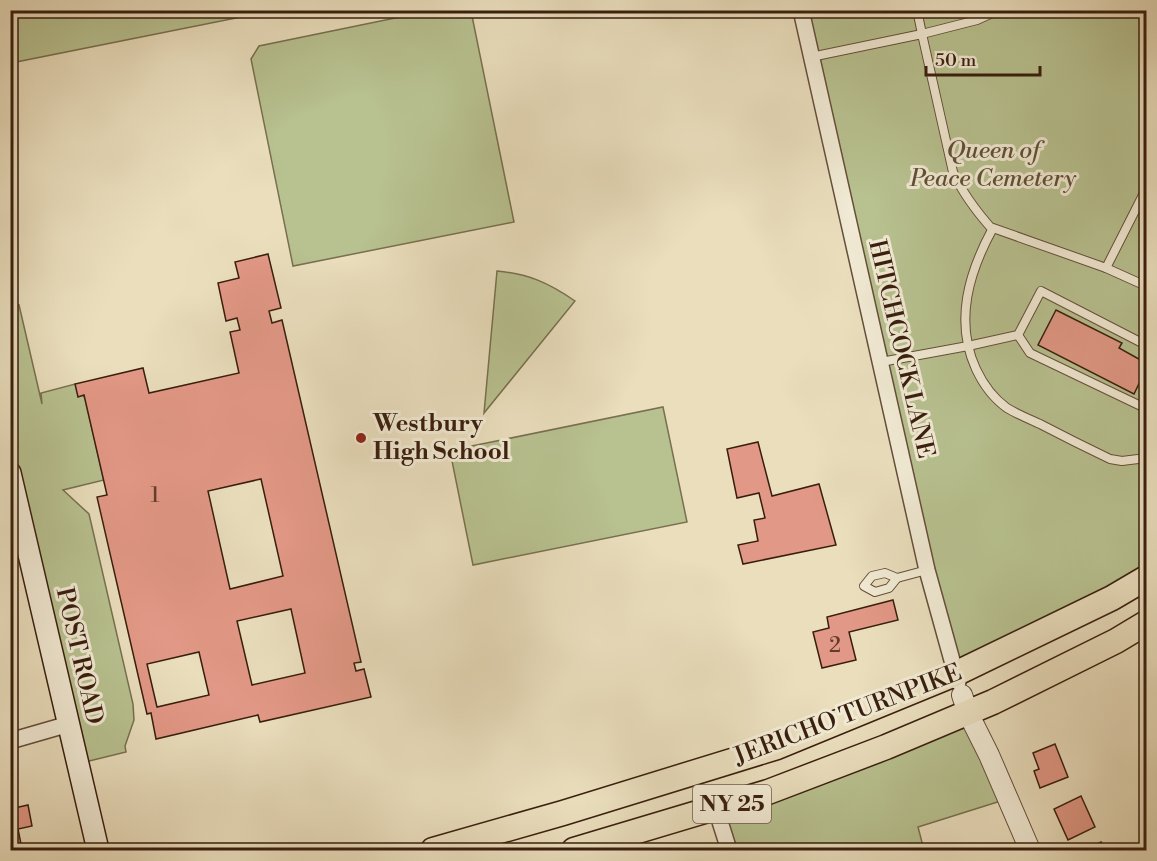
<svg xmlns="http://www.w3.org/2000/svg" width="1157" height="861" viewBox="0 0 1157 861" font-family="'Libre Bodoni',serif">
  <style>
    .green { fill: #b8c190; stroke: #78704f; stroke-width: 1.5 }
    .building { fill: #e29886; stroke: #391e0e; stroke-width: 1.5; fill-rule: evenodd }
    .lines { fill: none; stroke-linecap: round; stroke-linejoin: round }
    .service-casing { stroke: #654e3a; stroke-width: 10 }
    .minor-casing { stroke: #654e3a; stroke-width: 18 }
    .tertiary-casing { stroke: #654e3a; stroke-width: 22 }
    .secondary-casing { stroke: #391e0e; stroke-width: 24 }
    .primary-casing { stroke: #391e0e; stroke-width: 27 }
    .service { stroke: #f1ead4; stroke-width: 8 }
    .minor { stroke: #f1ead4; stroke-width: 15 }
    .tertiary { stroke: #f1ead4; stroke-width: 20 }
    .secondary { stroke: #f1ead4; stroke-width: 21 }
    .primary { stroke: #eadebd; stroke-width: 24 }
    .poi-dot { fill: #8f2418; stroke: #f1ead4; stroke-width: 2 }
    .labels { text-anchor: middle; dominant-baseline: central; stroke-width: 6; stroke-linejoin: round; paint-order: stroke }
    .number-label { font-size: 21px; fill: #633c2c }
    .shield { fill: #f1ead4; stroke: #705b49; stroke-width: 1.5 }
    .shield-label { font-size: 22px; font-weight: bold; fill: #391e0e }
    .park-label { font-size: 24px; font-style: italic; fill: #5f4f35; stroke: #f1ead4 }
    .street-label { font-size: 24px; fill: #391e0e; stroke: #f1ead4 }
    .poi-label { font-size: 24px; font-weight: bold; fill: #391e0e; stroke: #f1ead4; text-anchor: start }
  </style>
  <rect width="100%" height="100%" fill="#eadebd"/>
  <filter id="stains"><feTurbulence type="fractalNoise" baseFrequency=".00333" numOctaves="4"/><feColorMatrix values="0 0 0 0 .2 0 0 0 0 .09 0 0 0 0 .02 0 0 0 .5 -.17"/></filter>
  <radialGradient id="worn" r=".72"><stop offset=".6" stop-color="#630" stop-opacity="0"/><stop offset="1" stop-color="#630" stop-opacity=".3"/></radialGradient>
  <g class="green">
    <polygon points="11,10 271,10 271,11 11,63"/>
    <polygon points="434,10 471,11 514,222 293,266 251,59 259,46"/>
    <polygon points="801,11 1146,11 1146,578 955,674"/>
    <path d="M497,271C529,274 549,283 575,301L484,413Z"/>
    <polygon points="19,305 42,404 41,393 75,384 85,398 104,480 63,490 89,514 133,704 134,720 125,746 126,752 77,764 11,506 10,307"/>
    <polygon points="663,407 687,522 473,565 452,461 462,448"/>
    <polygon points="968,713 1007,799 918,827 924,850 729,850 716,809"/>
  </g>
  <g class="building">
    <path d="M268,254L281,308L269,311L272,323L282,320L361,662L354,663L356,671L364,669L371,697L260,722L258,715L156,739L151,713L147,714L97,497L107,495L84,395L78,397L75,384L143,368L149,393L239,373L230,332L240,330L237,318L226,321L218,283L239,278L235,262ZM261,479L283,576L230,589L208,491ZM291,609L305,673L252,685L237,621ZM199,652L209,695L157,707L147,664Z"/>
    <polygon points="1056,310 1122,343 1119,348 1146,363 1146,369 1134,394 1038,345"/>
    <polygon points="758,442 772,496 819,484 836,545 743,564 738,545 758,541 754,520 765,518 759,493 737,498 727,449"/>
    <polygon points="893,600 898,620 849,632 856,660 822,668 813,632 829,628 827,617"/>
    <polygon points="1055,744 1068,777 1040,788 1034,771 1039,769 1033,753"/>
    <polygon points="1142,755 1146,755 1146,790 1140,789"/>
    <polygon points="1081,796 1095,827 1068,840 1054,809"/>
    <polygon points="28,805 32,826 18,829 22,849 10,850 10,809"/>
    <polygon points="1146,816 1146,839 1140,818"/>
    <polygon points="1101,842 1106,850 1085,850"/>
  </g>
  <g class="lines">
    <g class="service-casing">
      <g id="service">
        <polyline points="917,10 922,34 977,20 999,10"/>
        <path d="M811,57L922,34L953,172C963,194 976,211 992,229"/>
        <polyline points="1106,268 1146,189"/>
        <path d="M1146,286L1106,268L993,228C969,272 954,321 976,369C983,384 993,398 1007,408C1017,414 1029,419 1040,424C1063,436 1087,448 1110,459L1122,461L1146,458"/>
        <polyline points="1018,335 1030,353 1145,408 1146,405"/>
        <polyline points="881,362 968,346 1018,335 1041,291 1146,345"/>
        <polygon points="885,573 897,578 889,588 875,592 864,586 872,576"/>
        <polyline points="897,578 927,570"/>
      </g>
    </g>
    <g class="minor-casing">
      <g id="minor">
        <polyline points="801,10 927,570 958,682"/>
        <polyline points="10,741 69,724"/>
        <polyline points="716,809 729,850"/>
      </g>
    </g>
    <g class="tertiary-casing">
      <polyline id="tertiary" points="962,695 968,713 989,755 1030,850"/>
    </g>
    <g class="secondary-casing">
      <polyline id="secondary" points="10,473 98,850"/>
    </g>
    <g class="primary-casing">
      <g id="primary">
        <polyline points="433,850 563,813 777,747 955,674 1112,598 1146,578"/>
        <polyline points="574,850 768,792 886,747 993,702 1116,641 1146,623"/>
      </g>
    </g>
    <use href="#service" class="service"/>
    <use href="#minor" class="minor"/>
    <use href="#tertiary" class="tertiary"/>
    <use href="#secondary" class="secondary"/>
    <use href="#primary" class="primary"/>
  </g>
  <circle class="poi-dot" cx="361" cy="438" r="6"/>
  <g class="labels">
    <g class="number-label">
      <text x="155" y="496">1</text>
      <text x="835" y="646">2</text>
    </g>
    <rect class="shield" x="693" y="785" width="78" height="38" rx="4.5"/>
    <g class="shield-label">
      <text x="732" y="804">NY 25</text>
    </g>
    <g class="park-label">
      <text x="993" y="151">Queen of<tspan x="993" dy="28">Peace Cemetery</tspan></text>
    </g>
    <g class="street-label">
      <text transform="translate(901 349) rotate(77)">HITCHCOCK LANE</text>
      <text transform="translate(79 656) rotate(77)">POST ROAD</text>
      <text transform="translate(848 715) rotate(-21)">JERICHO TURNPIKE</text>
    </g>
    <g class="poi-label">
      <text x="373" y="424">Westbury<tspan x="373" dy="28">High School</tspan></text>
    </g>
  </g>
  <rect width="1157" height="861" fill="none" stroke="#eadebd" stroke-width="36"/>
  <rect x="12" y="12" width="1133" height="837" fill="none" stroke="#391e0e" stroke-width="3"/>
  <rect x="18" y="18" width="1121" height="825" fill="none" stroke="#391e0e" stroke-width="1.5"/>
  <path d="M926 66v9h114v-9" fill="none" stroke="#391e0e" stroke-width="3"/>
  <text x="935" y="66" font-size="18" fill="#391e0e" stroke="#f1ead4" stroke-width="4.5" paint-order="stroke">50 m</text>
  <rect width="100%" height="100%" filter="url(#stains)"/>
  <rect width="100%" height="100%" fill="url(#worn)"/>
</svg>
